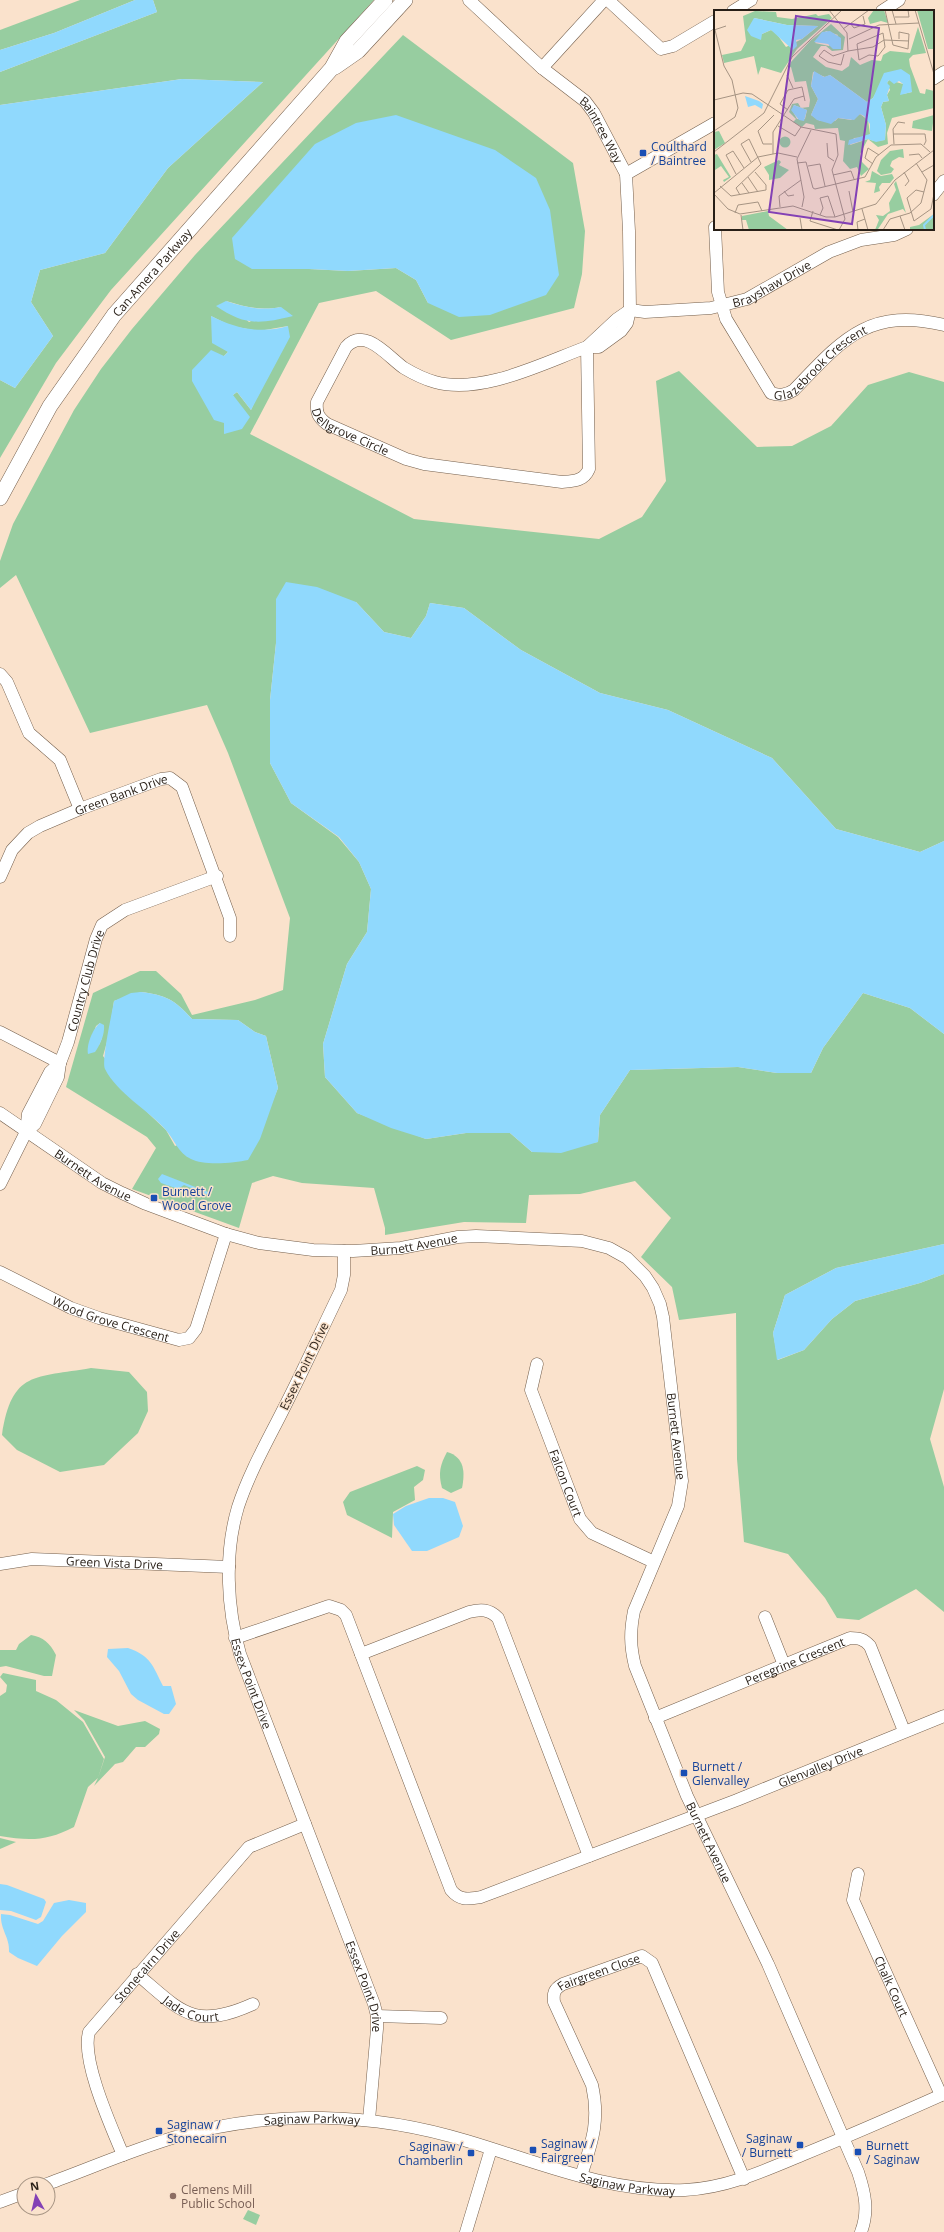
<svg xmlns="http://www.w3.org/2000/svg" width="944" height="2232" viewBox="0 0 944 2232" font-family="'Open Sans',sans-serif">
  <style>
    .green { fill: #97cda0; fill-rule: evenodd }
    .water { fill: #90d9fd }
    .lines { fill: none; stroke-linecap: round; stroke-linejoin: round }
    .minor-casing { stroke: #745f4c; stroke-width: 13 }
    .major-casing { stroke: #745f4c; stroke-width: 16 }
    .minor { stroke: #fff; stroke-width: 12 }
    .major { stroke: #fff; stroke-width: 15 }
    .transit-dot { fill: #1a4fb4; stroke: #fae2cc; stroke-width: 1.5 }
    .education-dot { fill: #8d6e63; stroke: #fae2cc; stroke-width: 1.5 }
    .labels { text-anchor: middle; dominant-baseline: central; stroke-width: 3; stroke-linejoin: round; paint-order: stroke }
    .street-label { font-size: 12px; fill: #271e16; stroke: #fae2cc }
    .transit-label { font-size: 12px; fill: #164399; stroke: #fae2cc; text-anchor: start }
    .education-label { font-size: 12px; fill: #785e54; stroke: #fae2cc; text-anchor: start }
    .inset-river { fill: none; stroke: #90d9fd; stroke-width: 2 }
    .inset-road { fill: none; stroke: #a69483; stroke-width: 1 }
    .view { fill: #8341b5; fill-opacity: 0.15; stroke: #8341b5; stroke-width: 2 }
    .inset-edge { fill: none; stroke: #271e16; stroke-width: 2 }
  </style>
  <rect width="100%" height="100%" fill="#fae2cc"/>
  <g class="green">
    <polygon points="80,0 135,0 54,33 0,50 0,30"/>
    <polygon points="153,0 374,0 111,290 56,363 0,458 0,380 15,388 53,336 31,302 40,270 105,253 168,168 263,82 182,79 0,105 0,72 157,12"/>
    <path d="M403,35L573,163L585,231L582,274L574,308L451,340L376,291L319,303L250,434L414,519L599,539L642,517L666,481L656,381L679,371L757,447L792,446L831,426L868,385L909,372L944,382V841L920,852L836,829L772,758L668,710L600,693L521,650L464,608L430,603L426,616L411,638L384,632L356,602L276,599V643L270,700V763L291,803L338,837L359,862L371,889L367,932L347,964L323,1044L325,1077L357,1113L426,1139L466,1133H510L532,1152L598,1142L600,1115L630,1070L738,1067L777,1073H811L823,1048L863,993L910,1008L944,1034V1244L836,1268L785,1295L773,1333L778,1360L804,1350L832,1319L855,1301L920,1283L944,1274V1389L930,1439L944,1487V1612L916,1589L859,1620L837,1618L825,1598L788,1554L744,1542L737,1459L736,1313L679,1320L672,1287L641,1257L671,1218L635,1181L580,1194L529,1195L526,1223L464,1222L385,1235V1228L374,1188L302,1183L273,1176L252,1183L239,1228L132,1189L156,1148L147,1137L66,1087L93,993L140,971H156L181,994L192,1015L255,1000L283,990L290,918L228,753L207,705L90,733L16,575L0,588V561L13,524L74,410L101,369L132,329L195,255ZM550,210L428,303L416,280L396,268L348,271L309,269ZM226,301C246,307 260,311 281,307L249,322ZM211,316L231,326L259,331L288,326L251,410L237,392L233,395L225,434L224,356L228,352ZM141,992C166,995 175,1000 192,1019L238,1020L255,1032L266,1036L278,1088L269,1110L175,1146L166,1130L148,1113L103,1056L109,1035L114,1001ZM100,1023L102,1038L99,1045L88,1049L96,1026Z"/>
    <path d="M91,1368L129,1372L147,1392L148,1411L138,1433L104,1465L60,1472L17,1450L2,1435C12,1370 35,1378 91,1368Z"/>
    <path d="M447,1452C465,1457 465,1473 462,1488L451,1493L442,1488C438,1473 440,1465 447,1452Z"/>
    <polygon points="417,1466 425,1470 423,1480 414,1487 415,1500 393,1512 392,1538 347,1515 343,1502 350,1492"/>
    <path d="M31,1635C43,1637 50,1643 56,1655L52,1676H44L6,1666L0,1667V1650H16L19,1644Z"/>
    <path d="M3,1673L36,1680V1691L56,1700L83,1722L104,1759L98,1778L105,1757L84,1720L74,1710L118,1726L145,1721L160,1729L159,1734L145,1747H136L123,1762L115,1764L94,1786L98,1778L88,1787L74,1827C47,1841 30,1841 0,1836V1696L6,1692L7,1685L0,1677Z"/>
    <polygon points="0,1838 16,1842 0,1849"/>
    <polygon points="248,2210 260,2215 256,2225 243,2219"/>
  </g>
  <g class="water">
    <polygon points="135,0 153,0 157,12 0,72 0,50 54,33"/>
    <polygon points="182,79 263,82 168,168 105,253 40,270 31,302 53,336 15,388 0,380 0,105"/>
    <polygon points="396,115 495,150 536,178 550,210 559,275 546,295 490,315 459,317 428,303 416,280 396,268 348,271 309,269 252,269 235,259 232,238 315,144 356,123"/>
    <path d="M226,301C245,307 260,311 281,307L293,316C260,324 245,326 216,306Z"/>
    <path d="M211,316C237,329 260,334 288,326L290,337L251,410L237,392L233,395L250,417L242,429L224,434V423L214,420L192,381V370L211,350L224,356L228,352L212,343Z"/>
    <polygon points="286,582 317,587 356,602 384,632 411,638 426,616 430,603 464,608 521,650 600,693 668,710 772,758 836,829 920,852 944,841 944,1034 910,1008 863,993 823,1048 811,1073 777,1073 738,1067 630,1070 600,1115 598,1142 561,1153 532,1152 510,1133 466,1133 426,1139 391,1128 357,1113 325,1077 323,1044 347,964 367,932 371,889 359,862 339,837 291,803 270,763 270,700 276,643 276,599"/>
    <path d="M141,992C166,995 175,1000 192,1019L238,1020L255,1032L266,1036L278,1088L260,1139L248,1160C234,1163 204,1166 191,1159C178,1153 174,1139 165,1129C148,1110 117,1093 105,1069C101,1062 112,1013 114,1001L131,993Z"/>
    <path d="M100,1023L104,1025C105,1034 100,1045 95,1052L88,1054C86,1045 93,1028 100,1023Z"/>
    <polygon points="162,1174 208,1192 208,1195 184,1185 178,1189 161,1183 158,1179"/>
    <polygon points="944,1244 944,1274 920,1283 855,1301 832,1319 804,1350 777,1360 773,1333 785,1295 836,1268"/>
    <polygon points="429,1498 443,1498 455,1502 463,1526 459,1537 427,1551 412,1551 394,1525 393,1514 406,1506"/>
    <path d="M128,1648C151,1656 153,1666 163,1686H171L176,1704L169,1714H164L138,1700L131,1694L119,1671L107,1657L108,1649Z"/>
    <polygon points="0,1884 7,1885 44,1899 46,1902 41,1917 36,1920 11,1911 0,1910"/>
    <path d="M69,1900L86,1903V1912L62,1936L37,1966L18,1958L9,1952C10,1937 0,1930 1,1914L10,1915L38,1924L43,1921L54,1903Z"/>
  </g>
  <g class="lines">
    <g class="minor-casing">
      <g id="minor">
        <path id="s1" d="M469,0L542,68L585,101L594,113L626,174L629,231L630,310L627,323L621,331L599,347H587C543,363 482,395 435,382C424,379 414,374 404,368C388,357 365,326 346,347L317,402C316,413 318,417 327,424L406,459L424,464L562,482C574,481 584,481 589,469L587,347"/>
        <polyline points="608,0 661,49 673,46 715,21"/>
        <polyline points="733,11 751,0"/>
        <polyline points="882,11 899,0"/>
        <polyline points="542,68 604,0"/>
        <polyline points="933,79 944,72"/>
        <polyline points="626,174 715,123"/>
        <polyline points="933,195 944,181"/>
        <path id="s2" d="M715,227L718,292L726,319L771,393C780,396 786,395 794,390C842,340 868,307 944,325"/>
        <path id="s3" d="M630,310L645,312L711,308L747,299L829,252L861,240L894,235L907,229"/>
        <polyline points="587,347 617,319 630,310"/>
        <polyline points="0,674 7,682 29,733 60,760 80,809"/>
        <path id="s4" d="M0,877L12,850L28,833L40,826L80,809L161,779L170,778L182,787L230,918V936"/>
        <polyline points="0,1032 60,1063"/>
        <path id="s5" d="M0,1113L102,1183L122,1193L146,1204L226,1234L259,1243L313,1250L353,1251L401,1248L458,1237L476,1236L582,1241L609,1248L627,1258L645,1276L653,1288L660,1304L663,1317L682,1481L678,1506L634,1611C630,1631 630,1646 635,1666L687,1796L768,1964L858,2172C865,2193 869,2211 861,2232"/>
        <path id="s6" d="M26,1132L35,1124L58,1077L60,1063L68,1042L96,939L102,925L125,910L217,876"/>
        <polyline points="0,1184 26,1132 28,1114 50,1072 60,1063"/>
        <path id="s7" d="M344,1251V1275L341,1290C322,1329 304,1369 284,1408C268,1440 249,1473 238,1507C224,1554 227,1608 240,1654L374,2004L377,2016V2029L369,2120"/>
        <path id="s8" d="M0,1272L71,1308L99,1318L179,1340L189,1338L196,1329L226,1234"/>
        <path id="s9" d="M537,1364L531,1390L580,1519L592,1533L654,1562"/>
        <path id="s10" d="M0,1564L32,1559L229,1567"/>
        <polyline points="765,1617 784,1665"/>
        <path id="s11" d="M235,1638L329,1606L341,1610L346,1615L451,1890C460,1901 468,1899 481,1897L737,1800L944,1716"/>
        <path d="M361,1654L469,1612C481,1609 489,1609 498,1618L589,1856"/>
        <path id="s12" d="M655,1718L850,1638C859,1638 864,1639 870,1646L904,1731"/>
        <path id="s13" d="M858,1874L853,1900L941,2095"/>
        <path id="s14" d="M137,1974C181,2011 193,2031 253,2004"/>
        <polyline points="377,2016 441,2018"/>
        <path id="s15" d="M123,2155C111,2126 81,2060 89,2032L249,1847L305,1824"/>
        <path id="s16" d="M581,2176C592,2142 600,2121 592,2085L554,2002C553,1993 554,1989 563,1984L642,1956L652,1963L744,2179"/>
        <path id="s17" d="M47,2184C91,2168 134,2149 179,2136C274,2110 373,2112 467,2141C538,2162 609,2193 685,2190C726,2188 764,2171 802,2155C849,2136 897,2115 944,2094"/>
        <polyline points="0,2202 24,2193"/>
        <polyline points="466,2232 491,2149"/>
      </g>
    </g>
    <g class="major-casing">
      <g id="major">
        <polyline points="335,67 358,51 405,0"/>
        <path id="s18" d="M0,498L50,406L114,315L332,68L347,41L385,0"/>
      </g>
    </g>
    <use href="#minor" class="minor"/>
    <use href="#major" class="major"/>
  </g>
  <g class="transit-dot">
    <rect x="639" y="149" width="8" height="8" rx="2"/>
    <rect x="150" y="1194" width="8" height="8" rx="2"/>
    <rect x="680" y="1769" width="8" height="8" rx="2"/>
    <rect x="155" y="2127" width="8" height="8" rx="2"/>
    <rect x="796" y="2141" width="8" height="8" rx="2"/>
    <rect x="529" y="2146" width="8" height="8" rx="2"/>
    <rect x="854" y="2148" width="8" height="8" rx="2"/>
    <rect x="467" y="2149" width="8" height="8" rx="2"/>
  </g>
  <circle class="education-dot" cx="173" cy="2196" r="4"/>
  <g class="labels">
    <g class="street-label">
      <text stroke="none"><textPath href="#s1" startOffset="187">Baintree Way</textPath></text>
      <text stroke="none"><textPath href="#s18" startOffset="273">Can-Amera Parkway</textPath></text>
      <text stroke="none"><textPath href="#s3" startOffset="147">Brayshaw Drive</textPath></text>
      <text stroke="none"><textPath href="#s2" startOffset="241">Glazebrook Crescent</textPath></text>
      <text stroke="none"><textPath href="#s1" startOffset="810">Dellgrove Circle</textPath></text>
      <text stroke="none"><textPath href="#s4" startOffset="154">Green Bank Drive</textPath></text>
      <text stroke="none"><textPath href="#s6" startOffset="165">Country Club Drive</textPath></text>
      <text stroke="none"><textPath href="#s5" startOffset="112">Burnett Avenue</textPath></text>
      <text stroke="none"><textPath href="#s5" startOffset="448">Burnett Avenue</textPath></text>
      <text stroke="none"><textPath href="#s8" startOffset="121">Wood Grove Crescent</textPath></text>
      <text transform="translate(304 1366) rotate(-64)">Essex Point Drive</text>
      <text stroke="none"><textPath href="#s5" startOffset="856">Burnett Avenue</textPath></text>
      <text stroke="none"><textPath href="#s9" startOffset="126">Falcon Court</textPath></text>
      <text stroke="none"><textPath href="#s10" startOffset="115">Green Vista Drive</textPath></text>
      <text stroke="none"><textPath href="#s12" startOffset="151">Peregrine Crescent</textPath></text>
      <text stroke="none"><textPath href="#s7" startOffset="460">Essex Point Drive</textPath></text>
      <text stroke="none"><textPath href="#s11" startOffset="810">Glenvalley Drive</textPath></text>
      <text stroke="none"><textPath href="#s5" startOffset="1287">Burnett Avenue</textPath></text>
      <text stroke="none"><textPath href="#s15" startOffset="217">Stonecairn Drive</textPath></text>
      <text stroke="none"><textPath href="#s16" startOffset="244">Fairgreen Close</textPath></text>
      <text stroke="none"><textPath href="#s13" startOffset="121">Chalk Court</textPath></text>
      <text stroke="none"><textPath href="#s7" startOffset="784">Essex Point Drive</textPath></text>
      <text stroke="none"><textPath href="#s14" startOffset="66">Jade Court</textPath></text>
      <text stroke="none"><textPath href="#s17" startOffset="275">Saginaw Parkway</textPath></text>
      <text stroke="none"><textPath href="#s17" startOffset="599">Saginaw Parkway</textPath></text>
    </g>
    <g class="transit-label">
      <text x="651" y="146">Coulthard<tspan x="651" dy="14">/ Baintree</tspan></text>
      <text x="162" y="1191">Burnett /<tspan x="162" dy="14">Wood Grove</tspan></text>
      <text x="692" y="1766">Burnett /<tspan x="692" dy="14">Glenvalley</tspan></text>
      <text x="167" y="2124">Saginaw /<tspan x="167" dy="14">Stonecairn</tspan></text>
      <text x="792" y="2138" text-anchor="end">Saginaw<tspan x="792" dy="14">/ Burnett</tspan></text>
      <text x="541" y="2143">Saginaw /<tspan x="541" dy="14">Fairgreen</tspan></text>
      <text x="866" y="2145">Burnett<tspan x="866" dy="14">/ Saginaw</tspan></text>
      <text x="463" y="2146" text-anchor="end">Saginaw /<tspan x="463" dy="14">Chamberlin</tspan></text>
    </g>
    <g class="education-label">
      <text x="181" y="2189">Clemens Mill<tspan x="181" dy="14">Public School</tspan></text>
    </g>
  </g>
  <g transform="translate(714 10)">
    <rect width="220" height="220" fill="#fae2cc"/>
    <path d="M160,0H170L174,13L167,11L156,14L154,8ZM203,0H220V39H214ZM41,1L62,2L63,7L78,9L102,4L104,6L115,4L118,8L83,39L67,63L47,57L44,65L40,46L10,53L8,45L27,41L32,31L29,6ZM40,8L73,15L104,16L88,29L72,37L62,23L57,20L48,24ZM117,14L131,27L129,40L118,41L112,36H107L99,47L112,57L128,61L135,56L137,47L146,55L158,50L167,51L169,45L176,41L196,43L204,17L212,43L199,45L195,49L196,56L206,83L211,84L212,79L220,81V98L178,108L173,123L174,134L164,137L154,129L146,144L148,152L155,159L147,166L143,157L136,159L129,151L131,131L126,130L124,118L101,119L100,115L92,113L88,117L79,112L82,109L75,102L78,94L84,93L87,98L95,97L96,90L92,71L81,72L77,57L75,58L77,52L96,31ZM112,21L124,25L115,36L101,33ZM99,62L111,67L116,65L153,92L159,88L173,63L180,62L198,82L189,84V74L175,70L173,73L176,80L173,85L175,91L169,92L167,97L172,115L171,130L160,131L154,129L136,135L140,128L152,127L156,124L154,110L146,104L137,110L124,108L121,111H106L97,105L104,89L97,76ZM80,95L93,100L91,109H83L78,100ZM220,105L218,121L198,118L199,111ZM5,121L11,133L0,140V122ZM65.5 132a5.5 5.5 0 1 1 11 0a5.5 5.5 0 1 1-11 0ZM189,139L190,148L185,147L178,151L176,156L180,159L177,163L167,165L163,161L167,150L176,141ZM3,144L17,167L10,172L9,170L15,167L7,156L1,160L0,158V145ZM65,150L67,152L65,155L75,160L66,168L55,170V165L50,157ZM158,161L167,166L178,164L180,168L176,173H168L165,177L166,181L160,183L162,173L151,172L156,170ZM182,171L192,203L189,199L174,204L164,219L161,220L165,210L162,205L169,206L176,201L175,193L182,180L180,174ZM54,201L55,206L74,220H35L32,210H28V206ZM220,204V220H196V217L205,215Z" fill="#97cda0" fill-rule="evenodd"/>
    <path d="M40,8L73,15L104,16L88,29L82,30L83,36L79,40L57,20L48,24L47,30L37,26L33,20ZM116,21L127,28V39H119L114,34L100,32L108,22ZM187,59L196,65L198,82L186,85L189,74L185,71L180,74L175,70L173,73L176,76L173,85L175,91L169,92L167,97L172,115L171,130L162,132L154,129L134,135L135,130L156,124V114L150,106L146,104L140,110L124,108L117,114L103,110L97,105L104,89L97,76L100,61L110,67L116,65L153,92L159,88L170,63ZM31,86L45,91L49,94L48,99L41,95L34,97ZM80,95L93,100L90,111L85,110L77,100Z" fill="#90d9fd"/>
    <path class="inset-river" d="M211,220L210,215L220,205"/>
    <path class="inset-road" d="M44,0H62M115,0L133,23L134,41M171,0L179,35L194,39L195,24L185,22V29M178,0L182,14M201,0L220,64M181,7H195L194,0M136,13L140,18L151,14L149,6M129,19L155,0M0,20L12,16M169,23L171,37L164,46L155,45L145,50L143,34ZM135,29L165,15L205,13M134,41L159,37L170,30L195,31M130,44L127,55L114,52L105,46L110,40L119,46L134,41M73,65L79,78M0,90L29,83L38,84L87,117L122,124L124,145L118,160L131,209L125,220M74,100L66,94L74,80L88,77L91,91M64,116L81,126L87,117M0,121L21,107L24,98L18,70L10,56L1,20M179,124H211L212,131L210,135M113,133L114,147L120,151M58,134H49L44,121L60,105M180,134L179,119L184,112L191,113M0,142L50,103L78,47L128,0M59,144V122L80,89L90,86M195,145L205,144L208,148M83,153L92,152L99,178L101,179L151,167L162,147L177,135L207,134L216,142M159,154L151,148L154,138L165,145M94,156L106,154L111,176M190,162L195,171L191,176M208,162L220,155M22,164L12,145L19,141L30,158M119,165L137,161L140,169M34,167L44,182M28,173L35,183M6,176L17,186L52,180V175L41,162M70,181L74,186L80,185M135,181L139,202M210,182L202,180L193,188L200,211L217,199L220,184M0,183L44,147L64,143L83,147M0,184L14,199L26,204L79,196L112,207H121L162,194L181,170L220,140M26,185L22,178L47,154L35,129L27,134L37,152M66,197L65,186L87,170M88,197L90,187L83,149L97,120M148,199L154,220M99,201L96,211L124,220M21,203L24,195L44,192L48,201M27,205L29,220M106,205L109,198L106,188L114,186L121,207M186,206L191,220M86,208L88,220M144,220L143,212L151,209M169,220L176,209L196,203L207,193L213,170L202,153"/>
    <path class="view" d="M82,6L165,18L138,214L55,202Z"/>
    <rect width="220" height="220" class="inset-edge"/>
  </g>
  <g transform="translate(36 2196) rotate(352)"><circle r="19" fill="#fae2cc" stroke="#a69483"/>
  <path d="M0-3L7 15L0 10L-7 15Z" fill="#8341b5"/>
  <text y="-6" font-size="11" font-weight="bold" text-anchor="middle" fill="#271e16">N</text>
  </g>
</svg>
